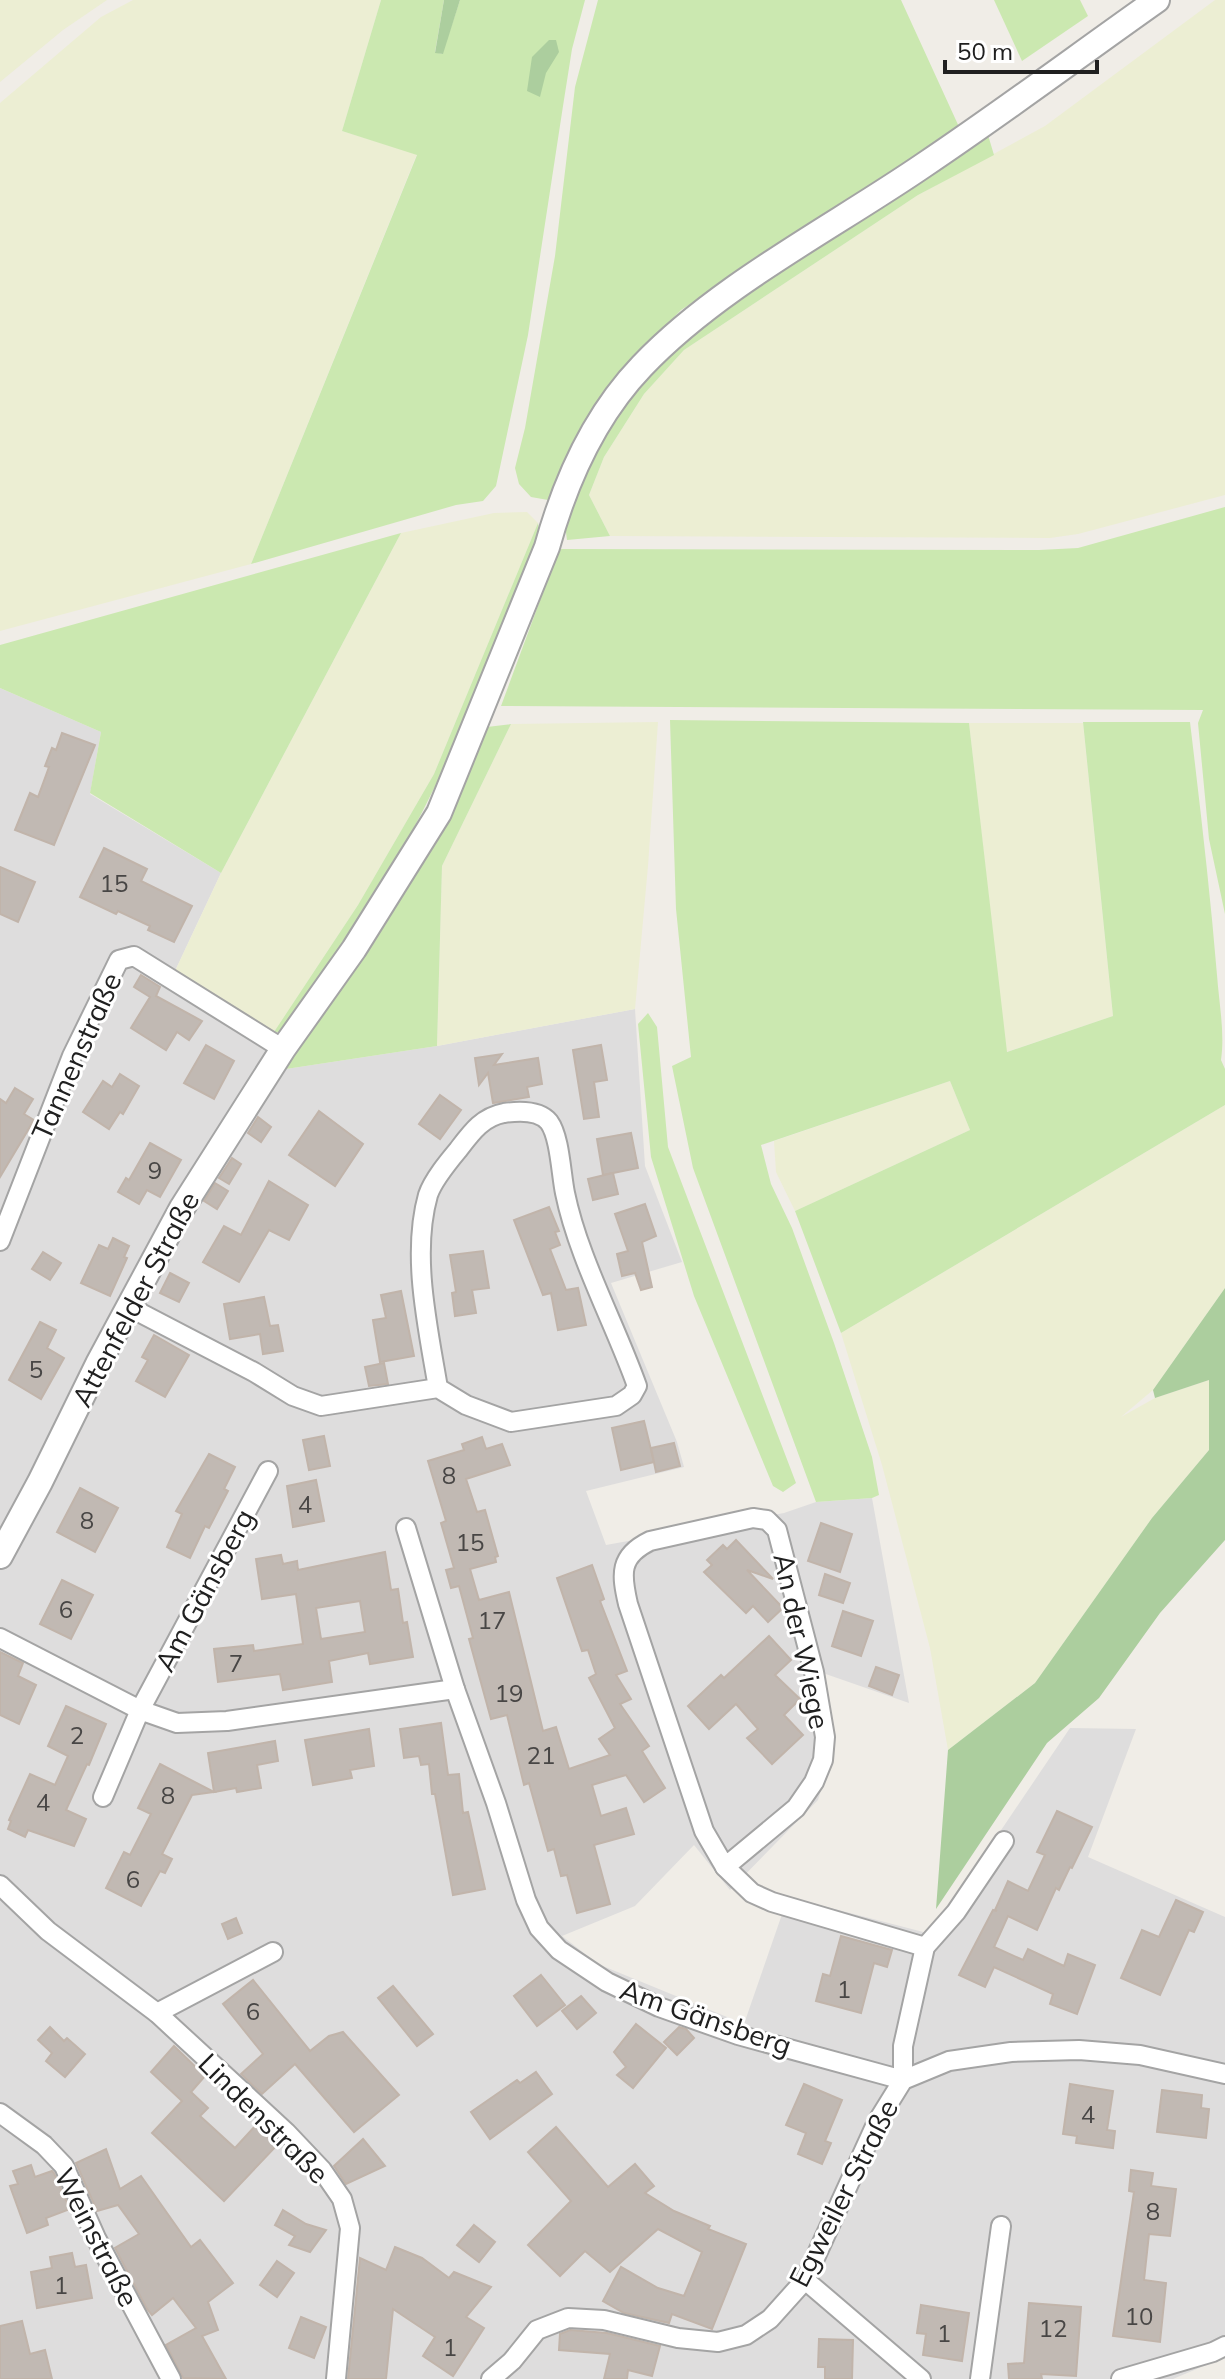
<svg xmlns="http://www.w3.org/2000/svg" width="1225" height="2379" viewBox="0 0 1225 2379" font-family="Mulish,sans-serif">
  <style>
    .residential { fill: #dedddd }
    .farmland { fill: #eceed3 }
    .grass { fill: #cbe8b0 }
    .forest { fill: #acce9e }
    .building { fill: #c1b9b3; stroke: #c1b4aa; stroke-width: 2; fill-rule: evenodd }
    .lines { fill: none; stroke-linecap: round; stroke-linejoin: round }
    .minor-casing { stroke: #a4a4a4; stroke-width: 22 }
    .tertiary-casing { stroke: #a4a4a4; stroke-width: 28 }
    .minor { stroke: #fff; stroke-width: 18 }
    .tertiary { stroke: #fff; stroke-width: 24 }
    .labels { text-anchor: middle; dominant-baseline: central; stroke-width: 6; stroke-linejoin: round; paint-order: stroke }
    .number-label { font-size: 24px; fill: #484645 }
    .street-label { font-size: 28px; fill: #202020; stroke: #fff }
  </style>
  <rect width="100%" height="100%" fill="#f0ede7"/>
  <polygon class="residential" points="0,688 101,732 90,794 221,873 175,971 274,1032 286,1069 437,1046 635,1009 645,1166 682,1262 611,1283 677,1442 684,1467 586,1491 606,1545 784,1513 816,1502 872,1498 909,1703 820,1672 834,1747 818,1800 730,1890 694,1845 635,1906 562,1936 598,1964 744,2024 788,1897 931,1934 1070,1728 1136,1729 1088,1857 1225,1917 1225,2357 1173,2379 0,2379"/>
  <g class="farmland">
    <polygon points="0,0 107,0 63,30 0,82"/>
    <polygon points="133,0 381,0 342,131 417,154 251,564 0,631 0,103 101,17"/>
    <polygon points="1215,0 1225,0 1225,495 1078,534 1050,538 610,536 589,495 604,457 644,394 684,350 918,195 1045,126"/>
    <polygon points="527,512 538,523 434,774 358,905 274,1032 175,971 221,873 401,533 494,513"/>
    <polygon points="658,722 648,866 635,1009 437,1046 442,866 511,724"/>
    <polygon points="969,723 1083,723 1113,1016 1006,1052"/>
    <polygon points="950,1081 970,1130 795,1211 776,1172 774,1141"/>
    <polygon points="1225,1105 1225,1288 1153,1390 1121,1417 1155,1398 1209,1380 1209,1450 1152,1518 1035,1683 948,1750 930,1648 882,1465 841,1333"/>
  </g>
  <g class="grass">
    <polygon points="381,0 444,0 435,52 442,54 460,0 585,0 572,49 563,106 528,335 496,486 483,501 456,505 251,564 417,155 342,131"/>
    <polygon points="598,0 901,0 960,129 681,310 623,370 581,431 548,500 531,497 519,484 515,468 525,428 555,256 575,87"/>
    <polygon points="994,0 1080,0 1088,16 1022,61"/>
    <polygon points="988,135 994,155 918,195 684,350 644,394 604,457 589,495 610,536 567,540 565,525 578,486 605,434 636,389 661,359 713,315"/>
    <polygon points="1225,507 1225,914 1209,839 1198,723 1203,710 501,706 559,549 1039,550 1078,548"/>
    <path d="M538,523L540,534C498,647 454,759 394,864C361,922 322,978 283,1032H274L358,905L434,774Z"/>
    <polygon points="401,533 221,873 90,793 101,732 0,688 0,645"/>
    <path d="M670,720L969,723L1007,1052L1113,1016L1083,722H1190C1200,806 1210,890 1217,975C1219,1003 1225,1033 1221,1060L1225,1069V1105L841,1333L795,1211L970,1130L950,1081L761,1145L771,1184L792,1228L834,1343L872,1457L879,1495L872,1498L816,1502L693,1168L672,1066L691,1057L676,909Z"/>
    <polygon points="511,724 442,866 437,1046 286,1069 415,864 487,727"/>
    <polygon points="648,1013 657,1027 668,1147 796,1483 783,1492 773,1486 694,1296 651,1157 638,1024"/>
  </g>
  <g class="forest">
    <polygon points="444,0 460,0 443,54 435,53"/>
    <polygon points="549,40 556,40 559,52 546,73 540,97 527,91 532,57"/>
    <polygon points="1225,1288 1225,1540 1160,1613 1099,1698 1047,1743 936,1909 948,1750 1035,1683 1152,1518 1209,1450 1209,1380 1155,1398 1153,1390"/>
  </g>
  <g class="building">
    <polygon points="62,733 95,745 54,845 15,830 30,793 38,797 49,767 45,766 52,748 56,750"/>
    <polygon points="104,848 147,869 141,881 192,906 174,942 148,930 150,926 118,911 116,914 80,897"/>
    <polygon points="0,867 35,882 18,922 0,914"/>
    <polygon points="141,975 160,987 156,996 202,1021 189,1040 177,1032 166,1050 131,1028 150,997 134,987"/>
    <polygon points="206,1045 234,1061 214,1099 184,1083"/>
    <polygon points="601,1045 607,1080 594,1082 599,1117 584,1119 573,1050"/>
    <polygon points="502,1054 494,1065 538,1058 542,1084 527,1087 529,1097 493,1103 488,1073 479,1085 475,1058"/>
    <polygon points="120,1074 139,1086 123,1114 120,1112 109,1129 83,1112 103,1081 112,1087"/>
    <polygon points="15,1088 33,1099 24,1114 34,1120 0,1177 0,1099 6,1103"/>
    <polygon points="440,1095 461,1110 440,1139 419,1124"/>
    <polygon points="319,1111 363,1144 335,1186 289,1155"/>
    <polygon points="258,1117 271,1127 261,1142 248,1133"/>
    <polygon points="631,1133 638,1168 603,1175 597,1139"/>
    <polygon points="150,1143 181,1160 160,1197 147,1190 139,1204 118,1192 126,1178 129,1180"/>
    <polygon points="232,1158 241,1164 229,1184 219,1178"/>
    <polygon points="613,1173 618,1194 593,1200 588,1179"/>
    <polygon points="269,1181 308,1205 289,1240 269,1230 239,1282 203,1262 224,1226 241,1235"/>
    <polygon points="215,1183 228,1191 217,1209 204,1201"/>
    <polygon points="645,1204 656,1236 642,1242 652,1287 641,1290 635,1273 622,1276 617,1254 628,1251 615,1214"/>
    <polygon points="549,1207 559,1231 555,1232 560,1245 550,1249 566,1290 578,1288 586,1325 558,1330 551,1293 543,1295 514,1220"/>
    <polygon points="113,1238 129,1246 124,1257 127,1258 110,1296 81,1283 99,1245 108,1249"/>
    <polygon points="483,1251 489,1288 472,1290 476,1313 455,1316 452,1293 456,1292 450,1255"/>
    <polygon points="43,1252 61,1263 50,1280 32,1269"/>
    <polygon points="170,1273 189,1283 179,1302 160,1293"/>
    <polygon points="401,1291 414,1356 380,1362 373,1320 386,1318 381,1295"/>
    <polygon points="264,1297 270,1326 278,1325 283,1351 263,1354 260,1334 230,1339 224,1304"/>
    <polygon points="40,1322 56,1330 47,1348 64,1358 41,1399 9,1380"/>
    <polygon points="154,1335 189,1355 165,1397 136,1381 148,1360 142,1357"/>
    <polygon points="384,1363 388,1384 369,1386 365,1367"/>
    <polygon points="644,1421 654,1462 621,1470 612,1428"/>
    <polygon points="324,1436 330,1466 309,1470 303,1440"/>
    <polygon points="482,1437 486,1449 502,1444 510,1465 466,1479 477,1512 485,1510 498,1556 495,1557 496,1562 470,1569 479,1600 509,1592 543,1731 556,1727 569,1769 610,1755 599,1739 615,1728 589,1678 596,1674 588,1650 582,1651 557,1578 592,1565 604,1599 600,1601 627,1671 616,1675 631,1699 620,1704 649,1746 642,1751 665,1788 644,1802 626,1775 592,1785 601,1816 626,1808 634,1834 594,1845 610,1904 577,1913 567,1875 561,1876 554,1849 548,1851 529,1783 524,1785 507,1715 491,1719 469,1639 473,1638 459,1586 451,1588 446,1570 454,1568 441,1523 446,1521 428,1461 464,1450 462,1444"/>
    <polygon points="674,1443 680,1466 656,1472 651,1448"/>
    <polygon points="209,1454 235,1467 224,1489 228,1491 209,1528 205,1526 190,1558 167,1547 182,1514 176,1511"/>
    <polygon points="316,1480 324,1521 293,1527 287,1486"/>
    <polygon points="80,1488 118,1508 95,1552 57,1532"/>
    <polygon points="821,1523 852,1534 840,1572 808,1561"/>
    <polygon points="736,1540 773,1579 747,1570 783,1608 768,1622 753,1606 746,1613 704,1572 712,1565 707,1560 723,1545 727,1549"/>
    <path d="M385,1552L391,1590L398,1589L403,1623L407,1622L413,1657L370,1664L368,1653L329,1661L332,1682L283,1690L280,1674L218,1682L214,1649L253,1645L254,1651L303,1644L296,1594L262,1599L256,1559L281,1555L283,1564L297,1561L298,1570ZM360,1601L365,1632L321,1639L316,1608Z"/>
    <polygon points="825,1574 850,1583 843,1603 819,1595"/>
    <polygon points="62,1580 93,1595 71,1639 40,1624"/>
    <polygon points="843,1611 873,1621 861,1656 832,1646"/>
    <polygon points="769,1636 791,1660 775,1675 800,1699 784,1715 803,1735 772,1764 747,1738 758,1729 736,1704 709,1729 688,1706 721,1675 724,1678"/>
    <polygon points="0,1652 23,1663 18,1676 36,1685 19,1724 0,1715"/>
    <polygon points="876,1667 899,1675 892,1695 869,1686"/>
    <polygon points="66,1706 106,1724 89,1765 87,1764 66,1810 86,1819 74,1846 28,1830 25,1837 8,1829 11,1821 9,1820 30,1774 55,1785 68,1756 48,1746"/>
    <polygon points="441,1723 448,1775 459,1774 463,1813 468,1812 485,1889 453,1895 435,1794 432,1794 429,1764 421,1765 419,1756 404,1758 400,1729"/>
    <polygon points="369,1729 374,1766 350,1770 352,1778 313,1785 305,1740"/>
    <polygon points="275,1741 278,1761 257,1765 261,1788 237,1792 236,1788 214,1792 208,1753"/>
    <polygon points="160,1764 214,1792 192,1795 162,1854 172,1859 165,1873 160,1871 141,1906 106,1888 124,1852 130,1855 151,1814 138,1808"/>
    <polygon points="1057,1811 1092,1827 1072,1868 1070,1867 1059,1890 1056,1888 1037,1930 1008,1916 994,1947 1023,1960 1028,1949 1064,1966 1068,1954 1095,1965 1077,2014 1050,2004 1053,1994 994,1967 985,1987 959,1975 993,1910 997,1911 995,1910 1008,1881 1028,1891 1045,1855 1037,1852"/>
    <polygon points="1176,1900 1203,1912 1194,1932 1189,1930 1160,1995 1121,1978 1142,1930 1159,1937"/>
    <polygon points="236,1918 242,1933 228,1939 222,1924"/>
    <polygon points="841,1936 892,1950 887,1967 874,1963 861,2013 816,2001 823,1974 830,1976"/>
    <polygon points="541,1975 565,2005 537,2026 514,1996"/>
    <polygon points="253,1980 310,2051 329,2036 343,2032 399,2095 354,2132 295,2064 262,2094 241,2074 263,2054 223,2004"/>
    <polygon points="393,1986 433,2034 417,2046 378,1998"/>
    <polygon points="581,1996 596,2013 577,2029 562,2011"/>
    <polygon points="636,2024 666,2048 633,2088 617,2075 626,2067 614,2052"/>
    <polygon points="50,2027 64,2041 67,2038 85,2054 65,2077 46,2061 52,2053 38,2040"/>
    <polygon points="679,2027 686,2029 694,2038 677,2055 664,2042"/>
    <polygon points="174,2046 205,2076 191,2092 208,2108 200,2116 235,2148 257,2124 278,2144 224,2201 152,2133 182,2101 151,2072"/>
    <polygon points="536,2072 552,2094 490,2139 471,2112 517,2080 520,2083"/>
    <polygon points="804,2084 842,2100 825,2141 831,2143 822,2164 798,2154 806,2133 786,2125"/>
    <polygon points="1070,2084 1113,2091 1107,2130 1115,2131 1113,2148 1076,2143 1077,2136 1063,2134"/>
    <polygon points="1162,2090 1202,2095 1201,2108 1209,2109 1206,2138 1157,2132"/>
    <polygon points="556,2127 608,2187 635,2164 654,2186 645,2193 674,2211 710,2226 708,2229 746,2244 712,2329 672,2314 669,2323 624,2313 603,2301 621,2267 658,2288 684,2296 702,2252 658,2229 610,2272 585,2251 560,2276 528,2245 571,2201 528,2152"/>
    <polygon points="363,2139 385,2166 346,2184 334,2166"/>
    <polygon points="106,2149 120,2189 141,2176 191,2247 200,2240 233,2283 208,2302 218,2330 202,2336 226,2379 183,2378 166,2345 196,2328 173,2298 152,2315 147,2309 115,2248 139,2234 118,2205 97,2211 76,2163"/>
    <polygon points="31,2165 35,2177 52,2171 54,2173 70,2209 46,2218 48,2225 27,2233 10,2186 18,2184 13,2171"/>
    <polygon points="1131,2170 1153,2173 1151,2186 1176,2189 1170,2236 1149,2234 1144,2280 1166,2283 1160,2342 1113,2336 1134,2192 1129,2191"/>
    <polygon points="283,2210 306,2224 326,2230 310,2252 289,2245 295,2236 275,2225"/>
    <polygon points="474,2225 495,2242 479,2262 457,2245"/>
    <polygon points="395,2247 422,2258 449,2278 454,2272 491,2287 466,2317 484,2328 453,2376 423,2356 435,2337 393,2309 386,2379 348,2379 360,2258 386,2270"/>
    <polygon points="72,2253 75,2267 86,2265 92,2298 37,2308 31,2272 52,2268 50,2257"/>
    <polygon points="277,2261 294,2273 277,2297 260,2285"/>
    <polygon points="1029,2303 1081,2307 1076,2376 1041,2374 1042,2379 1009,2379 1008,2364 1024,2363"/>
    <polygon points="921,2305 969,2313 962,2361 923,2355 926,2334 917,2333"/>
    <polygon points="301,2317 326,2327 314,2358 289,2348"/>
    <polygon points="22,2321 30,2354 45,2350 52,2379 0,2379 0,2326"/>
    <polygon points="570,2330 607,2333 660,2346 652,2376 628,2370 627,2379 604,2379 610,2354 559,2350 560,2334"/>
    <polygon points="819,2339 853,2340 852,2379 825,2379 825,2367 818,2367"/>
  </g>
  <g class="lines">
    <g class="minor-casing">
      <g id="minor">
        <polyline points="0,1241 72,1056 119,960 134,956 283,1049"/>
        <path d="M129,1307L254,1372L293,1396L321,1406L438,1388C428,1328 411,1255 428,1195C433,1180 448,1162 458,1150C471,1133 482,1117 504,1113C518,1111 539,1110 549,1122C560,1137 561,1174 565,1193C578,1257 615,1324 637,1386L632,1395L616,1406L511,1422L466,1405L438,1388"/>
        <path d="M753,1518L767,1520L777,1530L814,1672L825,1737L823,1760L814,1782L796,1808L725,1867L704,1831L628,1604C621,1574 619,1556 650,1541Z"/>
        <polyline points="406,1528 455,1689 496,1803 526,1900 539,1928 559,1950 607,1982 659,2007 738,2035 903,2080 903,2046 925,1947 956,1912 1004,1841"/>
        <polyline points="0,1638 140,1710 268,1471"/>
        <polyline points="103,1797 140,1710 177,1723 227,1721 455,1689"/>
        <polyline points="725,1867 752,1893 772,1902 925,1947"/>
        <polyline points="0,1885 48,1931 157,2013 286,2132 322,2170 342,2199 350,2228 336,2379"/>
        <polyline points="157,2013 273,1952"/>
        <polyline points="0,2113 44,2145 64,2166 96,2238 171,2379"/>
        <polyline points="805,2280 921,2379"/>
        <polyline points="491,2379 512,2361 537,2330 568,2318 604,2320 678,2338 718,2342 746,2335 770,2319 805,2280 877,2122 903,2080 949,2061 1011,2052 1079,2050 1140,2055 1225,2074"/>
        <polyline points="980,2379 1001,2226"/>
        <polyline points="1121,2379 1213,2352 1225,2346"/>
      </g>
    </g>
    <g class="tertiary-casing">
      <path id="tertiary" d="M0,1556L40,1482L98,1364L182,1208L283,1049L354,949L439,813L547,547C565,482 595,415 642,366C718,286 832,228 924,165C1003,112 1079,55 1157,0"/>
    </g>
    <use href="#minor" class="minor"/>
    <use href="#tertiary" class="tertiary"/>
  </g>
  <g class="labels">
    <g class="number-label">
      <text x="114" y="883">15</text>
      <text x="155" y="1170">9</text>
      <text x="36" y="1369">5</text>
      <text x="449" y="1475">8</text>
      <text x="305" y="1504">4</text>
      <text x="87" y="1520">8</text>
      <text x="470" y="1542">15</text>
      <text x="66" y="1609">6</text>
      <text x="492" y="1620">17</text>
      <text x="236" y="1663">7</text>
      <text x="509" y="1693">19</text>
      <text x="77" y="1735">2</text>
      <text x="541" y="1755">21</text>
      <text x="168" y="1795">8</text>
      <text x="43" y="1802">4</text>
      <text x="133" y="1879">6</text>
      <text x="844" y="1989">1</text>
      <text x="253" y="2011">6</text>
      <text x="1088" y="2114">4</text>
      <text x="1153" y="2211">8</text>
      <text x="61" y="2285">1</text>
      <text x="1139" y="2316">10</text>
      <text x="1053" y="2328">12</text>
      <text x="944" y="2333">1</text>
      <text x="450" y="2347">1</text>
    </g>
    <g class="street-label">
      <text transform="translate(76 1056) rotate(-66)">Tannenstraße</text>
      <text transform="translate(135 1299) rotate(-62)">Attenfelder Straße</text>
      <text transform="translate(204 1590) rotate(-62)">Am Gänsberg</text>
      <text transform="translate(802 1641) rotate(78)">An der Wiege</text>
      <text transform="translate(706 2017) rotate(19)">Am Gänsberg</text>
      <text transform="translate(264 2118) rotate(45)">Lindenstraße</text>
      <text transform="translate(843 2193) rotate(-63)">Egweiler Straße</text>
      <text transform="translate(97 2237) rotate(63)">Weinstraße</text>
    </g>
  </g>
  <path d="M945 60v12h152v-12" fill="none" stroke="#202020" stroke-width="4"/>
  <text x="957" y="60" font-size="24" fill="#202020" stroke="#ffffff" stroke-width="6" paint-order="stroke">50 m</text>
</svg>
